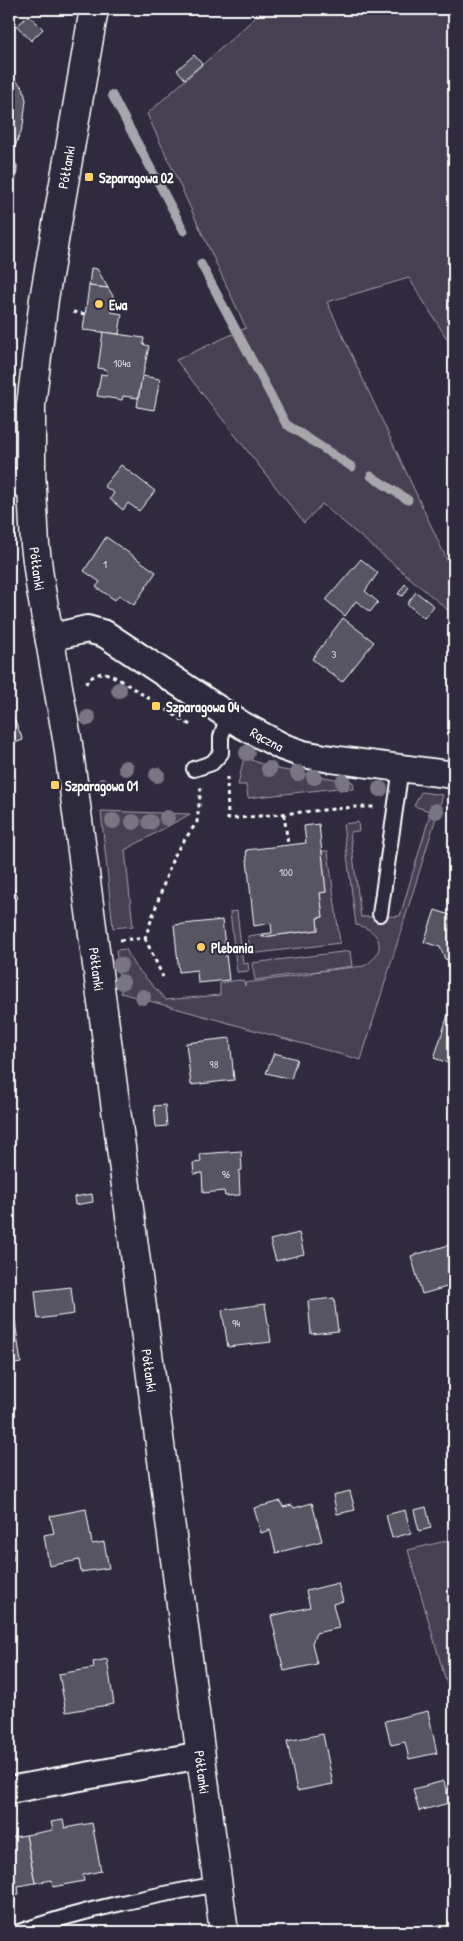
<svg xmlns="http://www.w3.org/2000/svg" width="463" height="1941" viewBox="0 0 463 1941" font-family="'Patrick Hand',sans-serif">
  <style>
    .green { fill: #464152; stroke: #a2a0a8 }
    .lines { fill: none; stroke-linecap: round; stroke-linejoin: round }
    .stream { stroke: #a7a6ad; stroke-width: 9 }
    .building { fill: #595564; stroke: #fff }
    .service-casing { stroke: #fff; stroke-width: 18 }
    .minor-casing { stroke: #fff; stroke-width: 30 }
    .tertiary-casing { stroke: #fff; stroke-width: 31 }
    .path { stroke: #fff; stroke-width: 3; stroke-dasharray: 4 4; stroke-linecap: butt }
    .service { stroke: #2f2a3d; stroke-width: 14 }
    .minor { stroke: #2f2a3d; stroke-width: 26 }
    .tertiary { stroke: #2f2a3d; stroke-width: 28 }
    .tree { fill: #797582 }
    .poi-dot { fill: #ffd166; stroke: #2f2a3d; stroke-width: 2 }
    .labels { text-anchor: middle; dominant-baseline: central; stroke-width: 4; stroke-linejoin: round; paint-order: stroke }
    .number-label { font-size: 11px; fill: #d6d4d8 }
    .street-label { font-size: 14px; fill: #fff; stroke: #2f2a3d }
    .poi-label { font-size: 14px; font-weight: bold; fill: #fff; stroke: #2f2a3d; text-anchor: start }
  </style>
  <rect width="100%" height="100%" fill="#2f2a3d"/>
  <filter id="ink" filterUnits="userSpaceOnUse"><feTurbulence type="fractalNoise" baseFrequency=".02" numOctaves="2"/><feDisplacementMap in="SourceGraphic" scale="10" xChannelSelector="R" yChannelSelector="G"/><feConvolveMatrix kernelMatrix="1 2 1 2 8 2 1 2 1" color-interpolation-filters="sRGB"/></filter>
  <g filter="url(#ink)">
    <g class="green">
      <polygon points="265,9 454,9 454,350 409,278 327,302 454,575 454,615 322,504 304,523 176,360 246,328 147,114"/>
      <polygon points="244,757 272,768 353,782 354,789 339,790 338,788 248,798 246,785 238,785"/>
      <path d="M421,792L443,795L361,1060L121,993L116,950L126,949L134,965L166,1000L220,995V983L239,980L244,981L245,986V983L311,974L312,972L364,966C388,952 382,930 356,925L343,824L358,822L359,831L350,832L361,917L400,916L429,818V811L414,806Z"/>
      <polygon points="101,811 190,814 125,850 133,926 113,928"/>
      <polygon points="322,851 328,851 340,943 250,954 248,936 262,934 263,937 318,930 317,918 323,917 320,893 326,892"/>
      <polygon points="237,911 243,964 248,963 249,971 237,972 230,912"/>
      <polygon points="350,951 352,966 255,980 252,963"/>
      <polygon points="454,1539 454,1709 408,1550"/>
    </g>
    <g class="lines">
      <g class="stream">
        <polyline points="112,95 184,231"/>
        <polyline points="201,264 286,424 352,467"/>
        <polyline points="371,476 408,500"/>
      </g>
    </g>
    <g class="building">
      <polygon points="29,15 43,29 31,41 17,26"/>
      <polygon points="194,55 202,64 185,79 177,70"/>
      <polygon points="13,77 23,88 26,100 23,126 13,152 9,147 9,81"/>
      <polygon points="9,156 17,165 17,169 9,168"/>
      <polygon points="9,168 17,169 9,237"/>
      <polygon points="91,268 97,269 108,288 89,286"/>
      <polygon points="89,286 108,288 113,296 111,312 122,314 119,334 83,330"/>
      <polygon points="103,332 144,338 143,344 149,346 138,398 123,396 122,400 97,396 101,374 106,375 107,370 98,368"/>
      <polygon points="142,376 160,379 154,410 137,407"/>
      <polygon points="121,465 155,491 139,511 128,503 123,510 110,499 114,493 104,486"/>
      <polygon points="106,537 156,572 134,605 119,595 115,600 96,587 100,582 84,571"/>
      <polygon points="361,559 378,573 365,591 378,602 370,612 356,601 345,616 326,600"/>
      <polygon points="405,584 409,587 403,596 398,594"/>
      <polygon points="416,592 434,606 424,618 407,604"/>
      <polygon points="343,618 374,642 342,682 312,659"/>
      <polygon points="9,707 23,740 9,745"/>
      <polygon points="319,824 326,892 320,893 323,917 317,918 318,930 262,937 262,934 272,933 271,923 254,926 246,850 306,843 304,826"/>
      <polygon points="9,878 18,898 9,902"/>
      <polygon points="435,910 450,915 454,913 454,962 445,959 440,947 424,942"/>
      <polygon points="222,920 229,980 198,983 197,970 179,972 174,925"/>
      <polygon points="448,1015 454,1017 454,1065 434,1058"/>
      <polygon points="230,1038 234,1080 191,1085 186,1043"/>
      <polygon points="274,1053 297,1059 291,1079 266,1073"/>
      <polygon points="165,1105 167,1126 156,1127 154,1106"/>
      <polygon points="241,1151 242,1170 239,1171 240,1195 225,1196 224,1191 203,1193 202,1173 194,1174 193,1163 201,1162 200,1154"/>
      <polygon points="92,1194 93,1202 75,1205 74,1197"/>
      <polygon points="299,1233 304,1254 276,1261 270,1240"/>
      <polygon points="449,1245 450,1249 454,1248 454,1285 422,1294 411,1256"/>
      <polygon points="71,1287 74,1314 38,1319 35,1291"/>
      <polygon points="334,1298 338,1331 311,1334 308,1301"/>
      <polygon points="265,1304 271,1342 228,1347 222,1310"/>
      <polygon points="9,1321 15,1321 21,1363 9,1365"/>
      <polygon points="350,1491 355,1510 337,1514 333,1495"/>
      <polygon points="281,1501 283,1507 292,1505 294,1508 312,1503 322,1541 276,1553 270,1530 261,1533 254,1508"/>
      <polygon points="426,1507 431,1528 419,1531 414,1510"/>
      <polygon points="86,1509 92,1544 104,1542 109,1568 81,1572 79,1560 49,1566 44,1535 54,1533 50,1516"/>
      <polygon points="405,1510 411,1533 392,1538 386,1515"/>
      <polygon points="9,1532 14,1560 9,1561"/>
      <polygon points="338,1583 343,1601 333,1604 339,1628 316,1633 312,1643 317,1664 284,1671 271,1616 310,1607 306,1591"/>
      <polygon points="107,1659 114,1704 66,1712 59,1674 94,1668 93,1662"/>
      <polygon points="428,1711 437,1753 409,1759 405,1742 391,1745 385,1721"/>
      <polygon points="323,1734 333,1784 297,1791 287,1741"/>
      <polygon points="444,1781 449,1803 419,1811 413,1789"/>
      <polygon points="63,1820 65,1828 92,1823 101,1871 83,1875 84,1881 53,1887 52,1880 35,1883 26,1835 53,1830 51,1822"/>
      <polygon points="26,1835 35,1883 18,1886 19,1894 9,1895 9,1838"/>
    </g>
    <g class="lines">
      <g class="service-casing">
        <g id="service">
          <polyline points="194,769 212,763 221,753 221,737 228,715"/>
          <polyline points="380,914 401,768"/>
          <path d="M19,1932C83,1909 152,1896 218,1884"/>
        </g>
      </g>
      <g class="minor-casing">
        <g id="minor">
          <polyline points="9,482 32,484"/>
          <path id="s1" d="M49,638L87,629L105,634L242,725L283,747L303,754L331,759L454,775"/>
          <polyline points="9,1790 201,1755"/>
        </g>
      </g>
      <g class="tertiary-casing">
        <g id="tertiary">
          <path id="s2" d="M94,9L44,299L31,405V470L35,545L40,584L68,744L224,1932"/>
        </g>
      </g>
      <g class="path">
        <polyline points="73,312 85,314"/>
        <polyline points="86,684 88,679 103,672 117,678 190,725"/>
        <polyline points="227,777 228,819 356,807 374,807"/>
        <polyline points="284,814 288,845"/>
        <polyline points="145,938 163,977"/>
        <polyline points="120,940 145,938 174,855 197,822 201,787"/>
      </g>
      <use href="#service" class="service"/>
      <use href="#minor" class="minor"/>
      <use href="#tertiary" class="tertiary"/>
    </g>
    <g class="tree">
      <circle cx="119" cy="690" r="8"/>
      <circle cx="88" cy="718" r="8"/>
      <circle cx="247" cy="753" r="8"/>
      <circle cx="126" cy="768" r="8"/>
      <circle cx="269" cy="769" r="8"/>
      <circle cx="298" cy="773" r="8"/>
      <circle cx="157" cy="775" r="8"/>
      <circle cx="314" cy="777" r="8"/>
      <circle cx="343" cy="782" r="8"/>
      <circle cx="103" cy="786" r="8"/>
      <circle cx="380" cy="789" r="8"/>
      <circle cx="436" cy="811" r="8"/>
      <circle cx="167" cy="818" r="8"/>
      <circle cx="113" cy="821" r="8"/>
      <circle cx="133" cy="822" r="8"/>
      <circle cx="150" cy="822" r="8"/>
      <circle cx="120" cy="965" r="8"/>
      <circle cx="122" cy="982" r="8"/>
      <circle cx="143" cy="997" r="8"/>
    </g>
  </g>
  <g class="poi-dot">
    <rect x="84" y="172" width="10" height="10" rx="2.5"/>
    <circle cx="99" cy="304" r="5"/>
    <rect x="151" y="701" width="10" height="10" rx="2.5"/>
    <rect x="50" y="780" width="10" height="10" rx="2.5"/>
    <circle cx="201" cy="947" r="5"/>
  </g>
  <g class="labels">
    <g class="number-label">
      <text x="122" y="363">104a</text>
      <text x="105" y="564">1</text>
      <text x="334" y="654">3</text>
      <text x="286" y="872">100</text>
      <text x="214" y="1064">98</text>
      <text x="226" y="1174">96</text>
      <text x="236" y="1323">94</text>
    </g>
    <g class="street-label">
      <text transform="translate(66 167) rotate(-80)">Półłanki</text>
      <text stroke="none"><textPath href="#s2" startOffset="565">Półłanki</textPath></text>
      <text stroke="none"><textPath href="#s1" startOffset="251">Rączna</textPath></text>
      <text stroke="none"><textPath href="#s2" startOffset="970">Półłanki</textPath></text>
      <text stroke="none"><textPath href="#s2" startOffset="1375">Półłanki</textPath></text>
      <text stroke="none"><textPath href="#s2" startOffset="1780">Półłanki</textPath></text>
    </g>
    <g class="poi-label">
      <text x="99" y="177">Szparagowa 02</text>
      <text x="109" y="304">Ewa</text>
      <text x="166" y="706">Szparagowa 04</text>
      <text x="65" y="785">Szparagowa 01</text>
      <text x="211" y="947">Plebania</text>
    </g>
  </g>
  <rect width="463" height="1941" fill="none" stroke="#2f2a3d" stroke-width="30"/>
  <rect x="15" y="15" width="433" height="1911" fill="none" stroke="#fff" stroke-width="2" filter="url(#ink)"/>
</svg>
